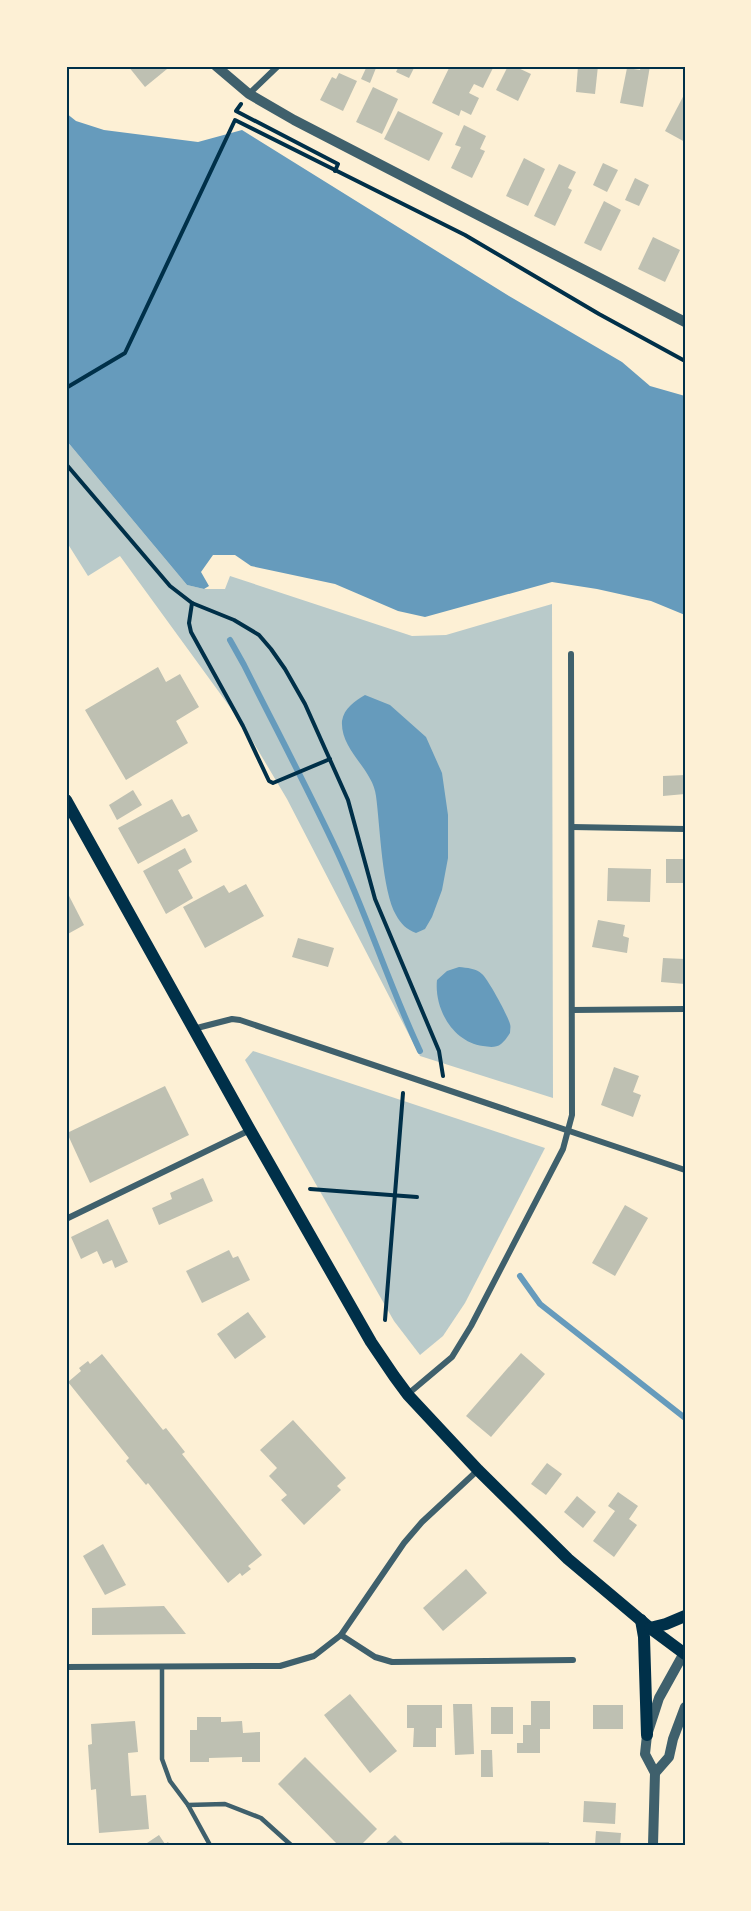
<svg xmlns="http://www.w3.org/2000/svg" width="751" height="1911" viewBox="0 0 751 1911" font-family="Inter,sans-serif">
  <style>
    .green { fill: #b9caca }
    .water { fill: #669bbc }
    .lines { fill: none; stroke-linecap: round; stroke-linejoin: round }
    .stream { stroke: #669bbc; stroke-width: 6 }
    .building { fill: #bec0b2 }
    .path { stroke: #003049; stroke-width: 4 }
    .service { stroke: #3f606c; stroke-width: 4.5 }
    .minor { stroke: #3f606c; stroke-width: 6 }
    .tertiary { stroke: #3f606c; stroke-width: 10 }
    .secondary { stroke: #003049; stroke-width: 12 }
    .neatline { fill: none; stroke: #003049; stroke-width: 2 }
  </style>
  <rect width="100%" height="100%" fill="#fdf0d5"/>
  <g class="green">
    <polygon points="66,440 187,585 204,589 225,589 230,576 412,636 446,635 552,604 553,1098 420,1056 287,799 243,725 120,556 88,576 66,541"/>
    <polygon points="253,1051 545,1148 465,1303 443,1336 420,1355 394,1321 245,1060"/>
  </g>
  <g class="water">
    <polygon points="66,113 76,121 104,130 198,142 242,130 509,296 622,362 650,386 685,396 685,615 651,601 597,589 552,582 425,617 398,611 335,584 251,566 235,555 213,555 201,572 209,586 204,589 187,585 66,440"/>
    <path d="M365,695L390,705L426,737L442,773L448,815V858L442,890L432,917L425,929L416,933C406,929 401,924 396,915C382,891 380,825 376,796C373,769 340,750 342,721C344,708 355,701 365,695Z"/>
    <path d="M459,967C467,968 476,968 482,974C488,979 508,1016 510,1024C511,1027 510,1030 510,1033C508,1036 504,1042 501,1044C496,1048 489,1047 483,1046C453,1042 434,1009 437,980L447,971Z"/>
  </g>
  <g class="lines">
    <g class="stream">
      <path d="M230,640L244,665C275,727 307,787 336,849C367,915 389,985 420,1051"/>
      <polyline points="520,1276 540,1304 685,1418"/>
    </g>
  </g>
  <g class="building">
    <polygon points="128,66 164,66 167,69 145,87"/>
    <polygon points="367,66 376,68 370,83 361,79"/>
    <polygon points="399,66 415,66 409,78 396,72"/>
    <polygon points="450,66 488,66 493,68 483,88 474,84 469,93 479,98 471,115 461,110 459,116 432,103"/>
    <polygon points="508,66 514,66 531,74 518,101 496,90"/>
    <polygon points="578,66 598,66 595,94 576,92"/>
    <polygon points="641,66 650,66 643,107 620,103 627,68 640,70"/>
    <polygon points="339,73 357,81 343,111 320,100 332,77 336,79"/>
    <polygon points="373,87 398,99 382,134 356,122"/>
    <polygon points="685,93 685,142 665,131"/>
    <polygon points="398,111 443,133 429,161 384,139"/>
    <polygon points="464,125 486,136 480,149 485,151 472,178 451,168 461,147 455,145"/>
    <polygon points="524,158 545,169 528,206 506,196"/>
    <polygon points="603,163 618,170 607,192 593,185"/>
    <polygon points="559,164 576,172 568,188 572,190 555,226 534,216"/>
    <polygon points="635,178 649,185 639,206 625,200"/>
    <polygon points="604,201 621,210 601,251 584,243"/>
    <polygon points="653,237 680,250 665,282 638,269"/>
    <polygon points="158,667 166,682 180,674 199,707 176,721 188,743 126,780 85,710"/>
    <polygon points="685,775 685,794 663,796 663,776"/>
    <polygon points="133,790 142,805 117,820 109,805"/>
    <polygon points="172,799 182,817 189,814 198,831 138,864 118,828"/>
    <polygon points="185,848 192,862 178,870 193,898 166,914 143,871"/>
    <rect x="666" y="859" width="19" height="24"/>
    <polygon points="608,868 651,869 650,902 607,901"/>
    <polygon points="246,884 264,916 205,948 183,907 224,885 229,893"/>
    <polygon points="66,890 84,925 66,935"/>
    <polygon points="598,920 625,925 623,936 629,938 627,953 592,947"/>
    <polygon points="298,938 334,948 328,967 292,957"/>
    <polygon points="663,958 685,959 685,984 661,982"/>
    <polygon points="614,1067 639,1076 633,1092 641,1095 633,1117 601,1105"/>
    <polygon points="165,1086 189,1135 90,1183 67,1133"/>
    <polygon points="203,1178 213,1201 159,1225 152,1208 172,1199 170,1193"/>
    <polygon points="625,1205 648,1218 615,1276 592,1263"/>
    <polygon points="108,1219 128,1262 115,1268 112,1260 103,1264 97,1251 81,1259 71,1237"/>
    <polygon points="229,1250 233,1258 238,1256 250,1280 202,1303 186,1271"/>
    <polygon points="248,1312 266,1337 235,1359 217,1334"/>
    <polygon points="521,1353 545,1374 491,1437 466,1416"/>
    <polygon points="102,1354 163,1430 166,1428 185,1452 182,1454 262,1555 248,1566 251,1569 242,1576 240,1573 228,1583 148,1483 146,1485 126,1461 129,1458 68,1382 81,1371 79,1368 88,1361 90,1364"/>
    <polygon points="293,1420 346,1478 337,1486 341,1490 304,1525 281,1500 287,1495 269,1476 277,1468 260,1450"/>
    <polygon points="547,1463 562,1474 546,1495 531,1484"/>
    <polygon points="618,1492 638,1506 629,1519 637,1525 614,1557 593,1541 615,1511 608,1506"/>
    <polygon points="577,1496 596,1512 583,1528 564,1512"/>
    <polygon points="103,1544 126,1585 105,1595 83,1556"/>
    <polygon points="466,1569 487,1593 443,1631 423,1608"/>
    <polygon points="164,1606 186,1634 92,1635 92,1608"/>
    <polygon points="350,1694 397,1751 370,1773 324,1715"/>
    <polygon points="531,1701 550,1701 550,1729 540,1729 540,1753 517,1753 517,1743 523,1743 523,1725 531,1725"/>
    <polygon points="453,1704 472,1704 474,1754 455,1755"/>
    <polygon points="407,1705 442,1705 442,1728 436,1728 436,1747 413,1747 414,1728 407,1728"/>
    <rect x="593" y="1705" width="30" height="24"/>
    <rect x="491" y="1707" width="22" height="27"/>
    <polygon points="197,1717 221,1717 221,1722 242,1721 243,1733 260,1732 260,1762 242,1762 242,1757 209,1758 209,1762 190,1762 190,1730 197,1730"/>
    <polygon points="135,1721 138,1752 128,1753 131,1796 146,1795 149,1829 99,1833 96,1789 91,1790 88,1745 92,1744 91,1724"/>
    <polygon points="481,1750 492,1750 493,1777 481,1777"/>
    <polygon points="305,1757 377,1829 361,1845 338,1845 278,1784"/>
    <polygon points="584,1801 616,1803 615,1824 583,1822"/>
    <polygon points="596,1831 621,1833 620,1845 595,1845"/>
    <polygon points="159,1835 165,1844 168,1842 170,1845 144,1845"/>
    <polygon points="395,1835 405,1845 384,1845"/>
    <rect x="500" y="1842" width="49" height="3"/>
  </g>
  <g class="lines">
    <g class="path">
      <polyline points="241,104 236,111 338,164 335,171"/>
      <polyline points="66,388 125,353 235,120 465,235 599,314 685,361"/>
      <polyline points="66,464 170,586 192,603 234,620 259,635 271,649 285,669 305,704 348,800 375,899 439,1051 443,1076"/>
      <polyline points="192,603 189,623 191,632 243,726 269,781 273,783 330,759"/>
      <polyline points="310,1189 417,1197"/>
      <polyline points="385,1320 403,1093"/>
    </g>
    <g class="service">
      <polyline points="162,1667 162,1759 170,1781 188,1805 225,1804 261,1818 291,1845"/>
      <polyline points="188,1805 210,1845"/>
    </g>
    <g class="minor">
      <polyline points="249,94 278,66"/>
      <polyline points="572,827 685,829"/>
      <polyline points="572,1010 685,1009"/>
      <polyline points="193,1029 232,1019 240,1020 685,1170"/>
      <polyline points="66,1219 250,1130"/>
      <polyline points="408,1394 452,1357 471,1326 563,1149 572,1115 571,654"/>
      <polyline points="341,1635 375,1657 392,1662 573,1660"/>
      <polyline points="66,1667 280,1666 314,1656 341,1635 404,1543 422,1522 478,1470"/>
    </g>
    <g class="tertiary">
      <polyline points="216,66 249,94 294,120 685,322"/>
      <polyline points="655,1773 669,1757 673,1739 685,1707"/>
      <polyline points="653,1845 655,1773 645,1754 647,1735 659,1698 684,1653"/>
    </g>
    <g class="secondary">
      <polyline points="66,800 250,1130 371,1342 394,1376 408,1395 478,1470 568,1559 650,1628 685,1654"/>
      <polyline points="641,1620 644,1637 647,1735"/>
      <polyline points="650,1628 666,1624 685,1616"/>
    </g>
  </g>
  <rect width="751" height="1911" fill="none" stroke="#fdf0d5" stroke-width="135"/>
  <rect x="68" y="68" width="616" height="1776" class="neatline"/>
</svg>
